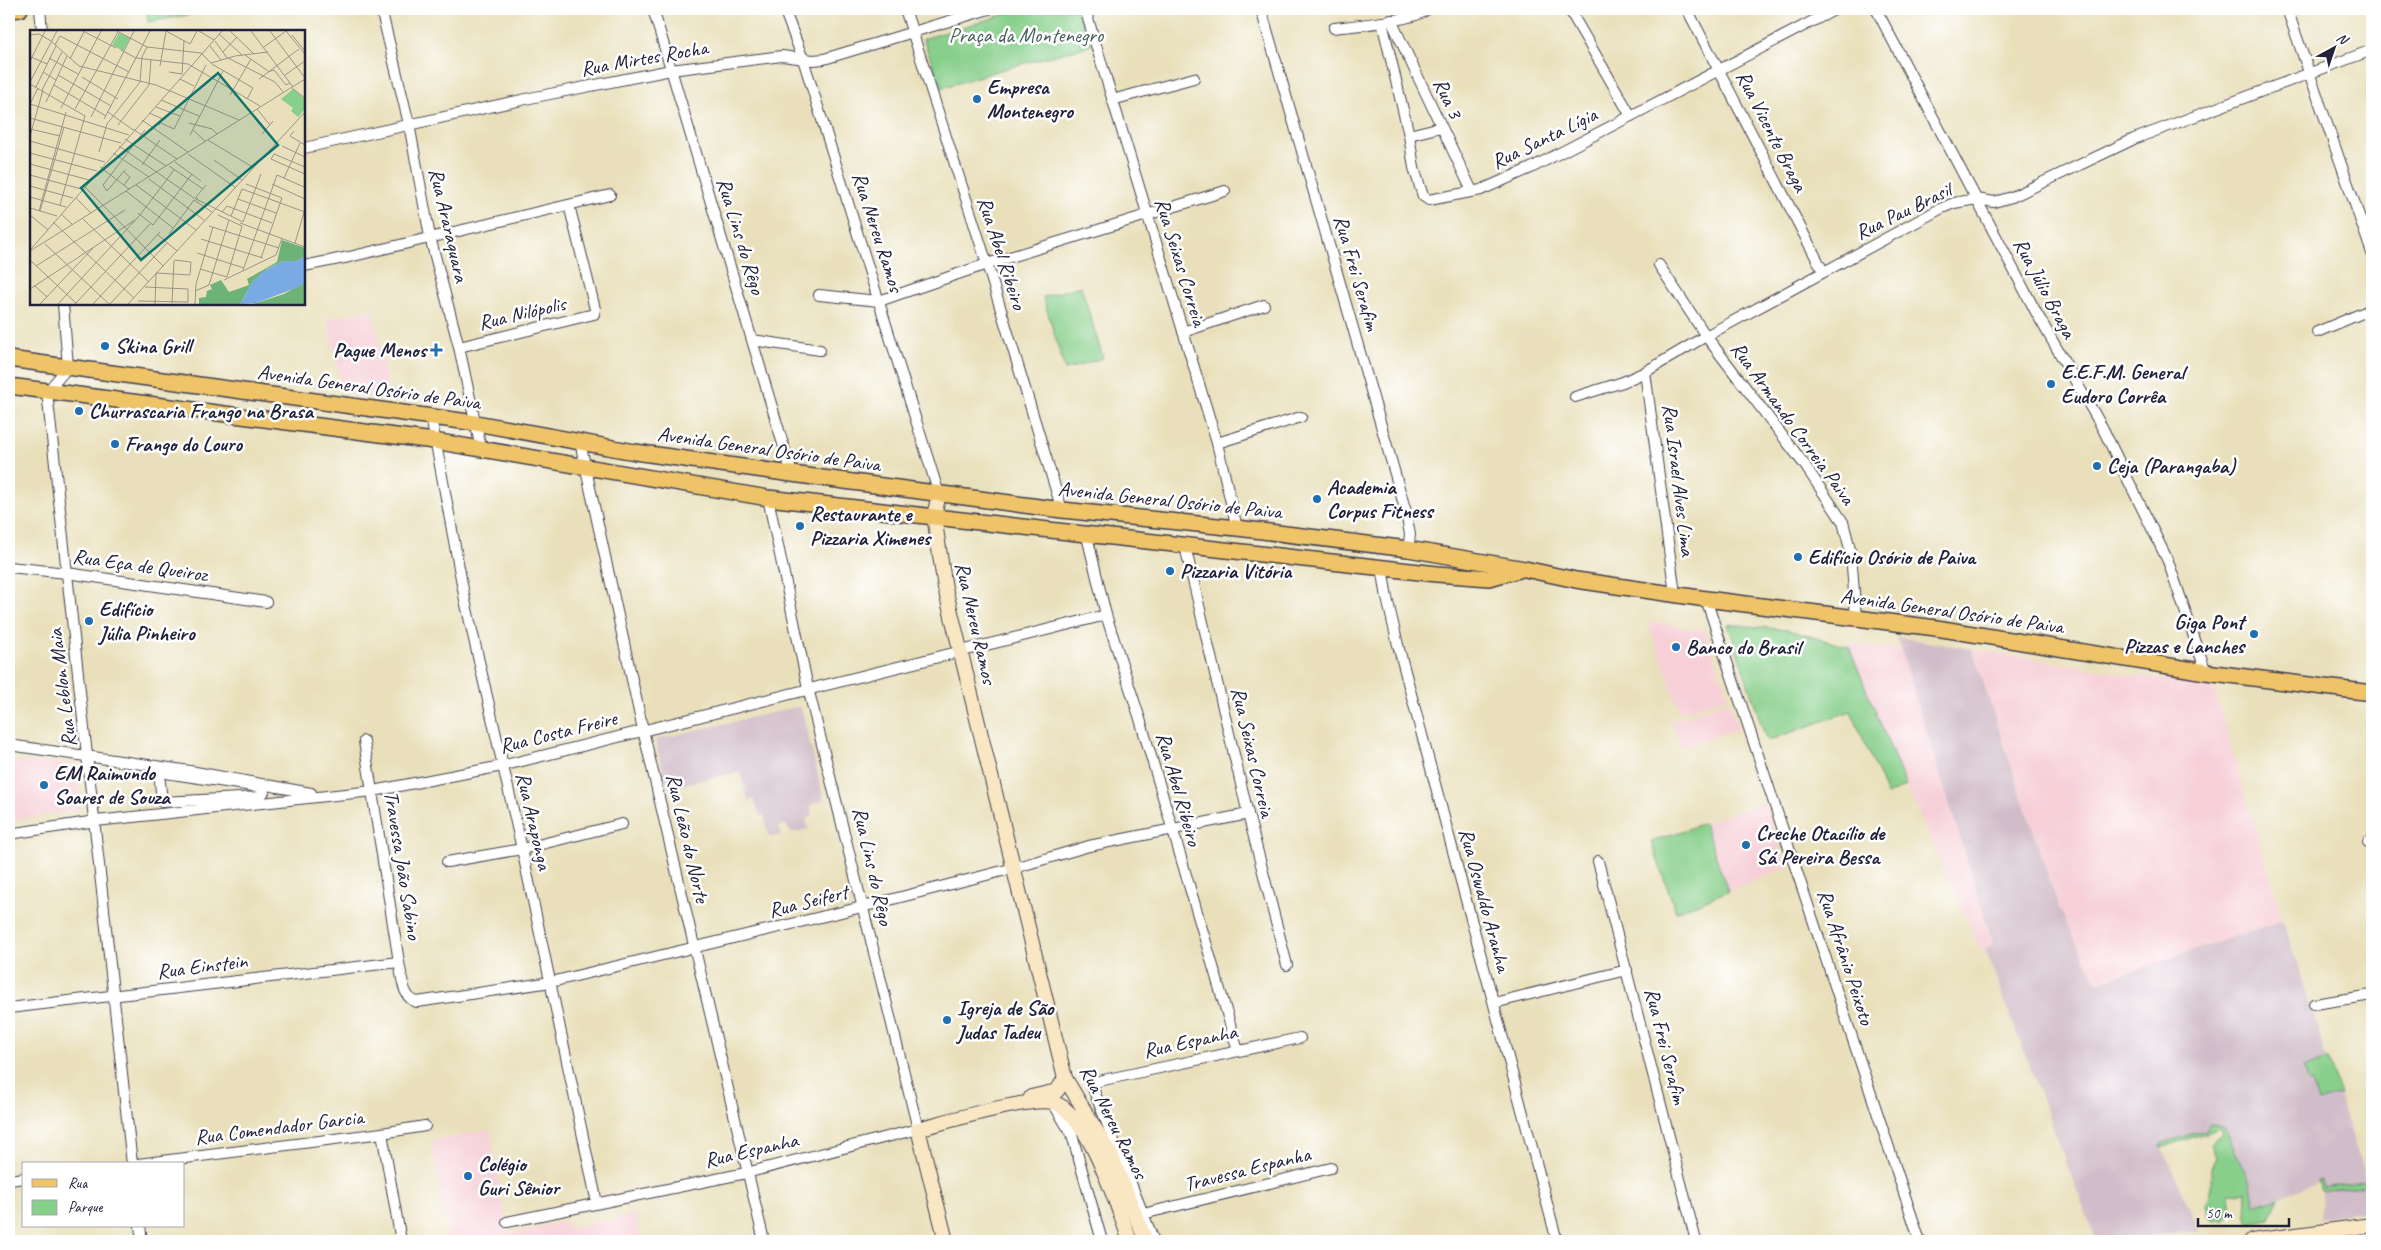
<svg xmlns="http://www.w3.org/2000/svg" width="2381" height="1250" viewBox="0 0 2381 1250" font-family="Caveat,sans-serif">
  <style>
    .built { fill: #f6cfd7 }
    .industrial { fill: #d1bdc9 }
    .green { fill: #87cf8a; stroke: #547862 }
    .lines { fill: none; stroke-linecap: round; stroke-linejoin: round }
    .street-casing { stroke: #403e4e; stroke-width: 12 }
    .secondary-casing { stroke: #403e4e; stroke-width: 16 }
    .primary-casing { stroke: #403e4e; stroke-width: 18 }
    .street { stroke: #fff; stroke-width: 10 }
    .secondary { stroke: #f9e7c3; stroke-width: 14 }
    .primary { stroke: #efc469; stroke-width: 15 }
    .poi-dot { fill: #1f6fb2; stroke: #fff; stroke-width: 2 }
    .labels { text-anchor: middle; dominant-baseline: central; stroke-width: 5; stroke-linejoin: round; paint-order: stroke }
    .park-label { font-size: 21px; fill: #455f57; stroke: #fff }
    .street-label { font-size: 21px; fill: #22223b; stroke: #fff }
    .poi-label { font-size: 21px; font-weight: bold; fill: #22223b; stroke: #fff; text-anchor: start }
    .inset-road { fill: none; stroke: #999488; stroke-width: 1 }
    .view { fill: #0f766e; fill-opacity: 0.15; stroke: #0f766e; stroke-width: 2.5 }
    .inset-edge { fill: none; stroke: #22223b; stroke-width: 2.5 }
  </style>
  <rect width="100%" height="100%" fill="#fff"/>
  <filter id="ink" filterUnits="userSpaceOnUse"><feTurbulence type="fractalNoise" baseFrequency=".02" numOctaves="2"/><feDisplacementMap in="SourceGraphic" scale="10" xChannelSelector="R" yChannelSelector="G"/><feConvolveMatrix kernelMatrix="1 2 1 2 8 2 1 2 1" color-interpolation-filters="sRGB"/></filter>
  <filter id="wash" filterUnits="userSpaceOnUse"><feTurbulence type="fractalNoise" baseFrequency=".0096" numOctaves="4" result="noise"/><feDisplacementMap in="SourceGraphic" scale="20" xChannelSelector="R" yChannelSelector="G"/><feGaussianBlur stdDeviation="1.12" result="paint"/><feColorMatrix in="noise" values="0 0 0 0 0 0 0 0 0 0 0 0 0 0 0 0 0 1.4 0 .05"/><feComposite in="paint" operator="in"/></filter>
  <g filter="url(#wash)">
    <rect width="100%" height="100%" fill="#e9e0bb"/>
    <g class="built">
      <polygon points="373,309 387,385 390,398 343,393 327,319"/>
      <polygon points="1648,621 1705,631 1728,697 1680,712"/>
      <polygon points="1847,643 1902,651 1993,944 1982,952 1906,786"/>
      <polygon points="1972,649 2138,676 2212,684 2283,920 2097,984 2059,908"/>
      <polygon points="1729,701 1739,729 1680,747 1671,721"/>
      <polygon points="9,761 76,763 81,806 78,810 9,821"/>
      <polygon points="1764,802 1787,868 1728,891 1704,823"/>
      <polygon points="490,1130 508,1234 567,1221 569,1229 635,1214 641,1241 449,1241 431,1141"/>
    </g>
    <g class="industrial">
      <polygon points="1897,637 1972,649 2059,908 2097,983 2283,920 2372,1198 2372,1210 2320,1218 2321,1192 2319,1183 2255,1205 2219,1128 2162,1148 2200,1231 2096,1241 1985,949 1993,943"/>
      <polygon points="796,707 801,707 824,800 811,805 812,816 806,818 808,829 791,833 785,824 779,827 782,835 769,837 764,815 760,816 754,799 748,801 740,772 667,788 655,740"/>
    </g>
    <g class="green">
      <polygon points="146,9 200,9 200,13 148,22"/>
      <polygon points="1022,9 1081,9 1092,45 1000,70 942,88 923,39"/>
      <polygon points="1081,286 1103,358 1065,370 1043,297"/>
      <polygon points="1728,624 1788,630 1849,647 1906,786 1887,795 1851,711 1767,741"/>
      <polygon points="1704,823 1728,891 1676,912 1651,842"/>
      <polygon points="2328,1059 2340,1095 2318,1102 2312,1082 2308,1083 2303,1068"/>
      <polygon points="2210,1123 2224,1127 2250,1183 2255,1205 2278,1197 2270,1219 2249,1223 2245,1215 2246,1192 2229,1193 2231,1214 2225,1220 2213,1221 2208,1216 2206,1204 2211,1187 2211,1168 2216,1157 2211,1144 2214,1139 2222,1134 2219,1128 2161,1148 2160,1144 2204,1130"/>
      <polygon points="2321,1180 2323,1188 2367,1180 2368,1185 2321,1192 2318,1181"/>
    </g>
  </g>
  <g filter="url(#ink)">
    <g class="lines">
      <g class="street-casing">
        <g id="street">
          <polyline points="40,9 42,31"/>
          <polyline points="381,9 409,124 430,237 459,347 481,449"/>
          <polyline points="653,9 792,474"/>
          <polyline points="784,9 803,59 939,494"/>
          <polyline points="905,9 987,264 1062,510"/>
          <polyline points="1085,9 1217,443 1237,528"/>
          <polyline points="1261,9 1406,512 1410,535 1408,549"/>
          <polyline points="1569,9 1631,116"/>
          <polyline points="1687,9 1823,271"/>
          <polyline points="1876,9 2037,314 2102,427 2168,561 2206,672"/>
          <polyline points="2287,9 2372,253"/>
          <polyline points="1391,20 1472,191"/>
          <polyline points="1382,22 1409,135 1414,168 1423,196 1429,200 1481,190 1531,168 1836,9"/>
          <path d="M1334,28C1351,26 1419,20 1427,9"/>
          <polyline points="1112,100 1194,78"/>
          <polyline points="1409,135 1441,127"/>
          <polyline points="304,148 535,97 671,70 782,56 813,60 824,59 989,9"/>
          <polyline points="1659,265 1706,336 1804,464 1843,522 1851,553 1856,618"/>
          <polyline points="304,266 349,257 610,195"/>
          <polyline points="819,295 879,301 987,264 1225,191"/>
          <polyline points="63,304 68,367 47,392 132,1164"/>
          <polyline points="1183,332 1264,305"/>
          <polyline points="2317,332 2372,309"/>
          <polyline points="752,340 820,350"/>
          <polyline points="459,347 594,314 595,309 569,205"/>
          <polyline points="1645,372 1675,594"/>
          <polyline points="1575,397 1623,382 1645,372 1706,336 1940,209 1954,203 1977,199 1994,202 2012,197 2134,139 2372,50"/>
          <polyline points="431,417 465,600 522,849 597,1203"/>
          <polyline points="580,442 643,730 764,1241"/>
          <polyline points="1217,443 1301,417"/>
          <polyline points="1087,536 1106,615 1140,719 1238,1051"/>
          <polyline points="1185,546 1248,814 1287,965"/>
          <polyline points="9,567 67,573 266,602"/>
          <polyline points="1382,567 1387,598 1398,645 1557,1241"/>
          <polyline points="1706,599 1920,1241"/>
          <path d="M364,741L399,962C402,975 402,999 417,1002L551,982L862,907L1014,868L1089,846L1248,814"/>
          <polyline points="9,745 190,771 311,793"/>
          <polygon points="159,772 259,787 264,792 260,797 162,802"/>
          <polyline points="9,834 96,821 373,791 502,766 1106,615"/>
          <polyline points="2368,842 2372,842"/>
          <polyline points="1598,861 1696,1241"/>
          <polyline points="447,862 522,849 622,824"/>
          <polyline points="1494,1003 1627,970"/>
          <polyline points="2314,1004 2372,995"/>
          <polyline points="9,1008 399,962"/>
          <polyline points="1053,1103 1072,1135 1102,1241"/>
          <polyline points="382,1133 401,1241"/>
          <polyline points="138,1164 382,1133 425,1126"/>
          <polyline points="9,1180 24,1178"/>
          <polyline points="1143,1214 1331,1168"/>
          <polyline points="507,1222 746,1173 918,1129 808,688 768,498"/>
          <polyline points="140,1226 142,1241"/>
          <polyline points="1154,1241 1092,1086 1094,1082 1300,1038"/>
        </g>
      </g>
      <g class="secondary-casing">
        <g id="secondary">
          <polyline points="939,494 934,516 945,588 1065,1078 1111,1155 1146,1241"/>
          <polyline points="1031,1097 1057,1091 1065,1078"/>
          <path d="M946,1241L918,1129C946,1122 1027,1097 1052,1102C1088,1110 1118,1209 1130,1241"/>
          <polyline points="2251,1241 2372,1225"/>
        </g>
      </g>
      <g class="primary-casing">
        <g id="primary">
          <polyline points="9,10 20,9"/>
          <polyline points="9,359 476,423 635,452 792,474 1062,510 1237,528 1408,549 1525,569 1576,580 1706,599 1936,628 2206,672 2372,693"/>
          <polyline points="9,386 434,441 768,498 1437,574 1489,578 1519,570"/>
        </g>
      </g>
      <use href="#street" class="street"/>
      <use href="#secondary" class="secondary"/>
      <use href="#primary" class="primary"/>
    </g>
  </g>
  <g class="poi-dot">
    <circle cx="977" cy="99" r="5"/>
    <circle cx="105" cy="346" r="5"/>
    <path d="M433.5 342.5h5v5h5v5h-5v5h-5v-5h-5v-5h5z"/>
    <circle cx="2051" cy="384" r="5"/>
    <circle cx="79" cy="411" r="5"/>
    <circle cx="115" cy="444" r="5"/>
    <circle cx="2097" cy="466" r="5"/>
    <circle cx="1317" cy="499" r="5"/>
    <circle cx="800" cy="526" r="5"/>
    <circle cx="1798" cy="557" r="5"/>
    <circle cx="1170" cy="571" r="5"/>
    <circle cx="89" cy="621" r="5"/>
    <circle cx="2254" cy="634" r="5"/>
    <circle cx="1676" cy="647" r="5"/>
    <circle cx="44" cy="785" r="5"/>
    <circle cx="1746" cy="845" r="5"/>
    <circle cx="947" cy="1020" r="5"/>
    <circle cx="468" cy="1176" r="5"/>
  </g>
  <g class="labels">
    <g class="park-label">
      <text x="1026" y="35">Praça da Montenegro</text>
    </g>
    <g class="street-label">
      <text transform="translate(644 58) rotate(-10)">Rua Mirtes Rocha</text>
      <text transform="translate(1448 98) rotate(65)">Rua 3</text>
      <text transform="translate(1772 131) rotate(63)">Rua Vicente Braga</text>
      <text transform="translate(1544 138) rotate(-26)">Rua Santa Lígia</text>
      <text transform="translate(1903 211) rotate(-26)">Rua Pau Brasil</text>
      <text transform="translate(449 225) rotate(77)">Rua Araraquara</text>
      <text transform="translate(878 232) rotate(72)">Rua Nereu Ramos</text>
      <text transform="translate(741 236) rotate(73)">Rua Lins do Rêgo</text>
      <text transform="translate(1002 253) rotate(72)">Rua Abel Ribeiro</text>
      <text transform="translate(1181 262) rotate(73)">Rua Seixas Correia</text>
      <text transform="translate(1357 273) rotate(74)">Rua Frei Serafim</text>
      <text transform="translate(2045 288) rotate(62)">Rua Júlio Braga</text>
      <text transform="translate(522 313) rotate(-13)">Rua Nilópolis</text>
      <text transform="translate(369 387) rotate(8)">Avenida General Osório de Paiva</text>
      <text transform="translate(1793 423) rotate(54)">Rua Armando Correia Paiva</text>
      <text transform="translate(769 449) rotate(8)">Avenida General Osório de Paiva</text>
      <text transform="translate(1679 480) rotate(83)">Rua Israel Alves Lima</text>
      <text transform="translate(1170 500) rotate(6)">Avenida General Osório de Paiva</text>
      <text transform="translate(140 565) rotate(8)">Rua Eça de Queiroz</text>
      <text transform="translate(1952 611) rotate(8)">Avenida General Osório de Paiva</text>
      <text transform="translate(976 623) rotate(77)">Rua Nereu Ramos</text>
      <text transform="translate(62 688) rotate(-97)">Rua Leblon Maia</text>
      <text transform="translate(558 732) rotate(-14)">Rua Costa Freire</text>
      <text transform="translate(1253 752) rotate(77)">Rua Seixas Correia</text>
      <text transform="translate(1179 789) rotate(74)">Rua Abel Ribeiro</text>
      <text transform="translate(534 821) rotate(77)">Rua Araponga</text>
      <text transform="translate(688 838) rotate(77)">Rua Leão do Norte</text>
      <text transform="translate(403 865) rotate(81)">Travessa João Sabino</text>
      <text transform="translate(873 866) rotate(77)">Rua Lins do Rêgo</text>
      <text transform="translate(1485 900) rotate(75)">Rua Oswaldo Aranha</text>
      <text transform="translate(808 901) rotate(-14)">Rua Seifert</text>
      <text transform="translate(1846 957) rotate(72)">Rua Afrânio Peixoto</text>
      <text transform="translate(202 966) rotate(-7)">Rua Einstein</text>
      <text transform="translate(1190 1041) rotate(-12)">Rua Espanha</text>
      <text transform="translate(1666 1046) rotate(76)">Rua Frei Serafim</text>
      <text transform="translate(1114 1122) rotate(63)">Rua Nereu Ramos</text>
      <text transform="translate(279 1127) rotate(-7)">Rua Comendador Garcia</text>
      <text transform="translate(751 1150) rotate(-13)">Rua Espanha</text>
      <text transform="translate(1247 1169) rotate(-14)">Travessa Espanha</text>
    </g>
    <g class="poi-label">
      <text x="987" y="87">Empresa<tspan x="987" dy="24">Montenegro</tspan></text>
      <text x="115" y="346">Skina Grill</text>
      <text x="426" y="350" text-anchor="end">Pague Menos</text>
      <text x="2061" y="372">E.E.F.M. General<tspan x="2061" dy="24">Eudoro Corrêa</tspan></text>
      <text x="89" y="411">Churrascaria Frango na Brasa</text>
      <text x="125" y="444">Frango do Louro</text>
      <text x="2107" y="466">Ceja (Parangaba)</text>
      <text x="1327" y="487">Academia<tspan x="1327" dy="24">Corpus Fitness</tspan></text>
      <text x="810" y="514">Restaurante e<tspan x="810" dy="24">Pizzaria Ximenes</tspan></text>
      <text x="1808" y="557">Edifício Osório de Paiva</text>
      <text x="1180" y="571">Pizzaria Vitória</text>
      <text x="99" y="609">Edifício<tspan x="99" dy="24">Júlia Pinheiro</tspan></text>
      <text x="2244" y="622" text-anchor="end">Giga Pont<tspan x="2244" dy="24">Pizzas e Lanches</tspan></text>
      <text x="1686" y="647">Banco do Brasil</text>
      <text x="54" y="773">EM Raimundo<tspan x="54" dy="24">Soares de Souza</tspan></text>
      <text x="1756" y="833">Creche Otacílio de<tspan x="1756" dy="24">Sá Pereira Bessa</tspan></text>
      <text x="957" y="1008">Igreja de São<tspan x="957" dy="24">Judas Tadeu</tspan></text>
      <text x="478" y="1164">Colégio<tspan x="478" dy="24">Guri Sênior</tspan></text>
    </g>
  </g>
  <g transform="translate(30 30)">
    <rect width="275" height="275" fill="#e9e0bb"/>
    <path d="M89,3L100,8L93,21L82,15ZM263,59L275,69V79L268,87L261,81L263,78L251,69Z" fill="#87cf8a"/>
    <path d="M252,210L275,218V226L267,231H253L237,239L223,251L210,274H169V268L176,267L177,261L182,259L180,255L191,250L199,262L219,255L217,249L247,232ZM275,252V274H223L254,264Z" fill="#6db276"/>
    <path d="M275,226V252L271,256L226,273L210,274L223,251L234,241L253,231H267Z" fill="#7aaae4"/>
    <path class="inset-road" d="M53,1L86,18M87,1L117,17L171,23L182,34L223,58L217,69M136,1L160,14L167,1M169,1L184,10M200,1L224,24M221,1L263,57M240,1L275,48M256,1L275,24M189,4L212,25M0,5L9,4L21,11L49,36L126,55L209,90M262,5L275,21M185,11L197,28M25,15L30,6L99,42M180,16L191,30M234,17L256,1M91,20L106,28L158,34L230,76M193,22L207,7M215,25L238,41M1,27L17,34M19,28L48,44M198,28L245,52L254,63M40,29L54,2M0,31L15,1M181,33L205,26L238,22M130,36L136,1M13,42L26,50M139,42L152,44L154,11M238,42L244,40L256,55L260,53M28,45L81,76M255,45L275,31M52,47L88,69M150,49L164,56M229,49L269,19M0,52L27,1M0,54L55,86L30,175M24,55L76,86M6,57L26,16M262,58L275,68M12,60L32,22M200,65L221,29M131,70L169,86M16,72L37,26M0,74L99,105M0,74L8,58M126,77L150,86M31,78L71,1M45,79L88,2M227,79L240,95M78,82L103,100M119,83L133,89L129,95M61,87L104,1M0,88L91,113M74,89L120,1M112,90L158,122M131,93L144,99L176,35M159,93L182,99L187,104M88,95L119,55L121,30M0,99L30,106M103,99L147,129M163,100L175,111M264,101L260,106L275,115M232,104L243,91M160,105L193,41M0,106L13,60M95,109L136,136M178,110L224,138M0,111L75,132M89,116L164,168L213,192M252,116L275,127M69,122L77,94L110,52L112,27L117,17M0,123L67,141M83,123L119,147M158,124L206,158M184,130L212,150M145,132L171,151M0,134L59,150M112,135L130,110M139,136L173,159M70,137L99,159M275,137L244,124L241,129L275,144M95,140L77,161L73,155L115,100M94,142L100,147L94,155M0,145L51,159M254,148L270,113M119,149L174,190M216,154L252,168L231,228M242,154L275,169M106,155L166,200M0,156L43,168M55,157L133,236M96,161L143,198M0,167L36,177M46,168L61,183M168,169L166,167L176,155M208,169L246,183M164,170L182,182M0,178L27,186M9,181L36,82M10,181L34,97M192,182L197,176L242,193M108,183L123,195L162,144M31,184L43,195M0,185L18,200M188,185L212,196L197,247M201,186L212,159L275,182M53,189L119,252M23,192L104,268M213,192L231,144M210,193L275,217M179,196L249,218M127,204L147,221M139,204L164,170M171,209L233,228M265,213L275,179M15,214L79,274M1,219L192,1M0,221L275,49M167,223L214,238M0,230L46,273M6,236L95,180M170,239L197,247M213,240L247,145L274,157M194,250L246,225L252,208M4,255L17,267M0,259L105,190M165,261L179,255L199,190M108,271L158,272V259L115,257M142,273L144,231M10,274L64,217M28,274L110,185L144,140M45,274L120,194M63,274L130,202M80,274L137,213M98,274L275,82M125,274L126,243L160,245L161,232L144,230M165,274L166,254L183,197"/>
    <path class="view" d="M188,43L248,115L111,230L51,158Z"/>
    <rect width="275" height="275" class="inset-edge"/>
  </g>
  <rect width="2381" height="1250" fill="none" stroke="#fff" stroke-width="30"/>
  <rect x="22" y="1162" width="162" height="65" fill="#ffffff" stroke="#a7a7b1"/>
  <rect x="32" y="1179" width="25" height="8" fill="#efc469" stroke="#a7a7b1"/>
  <text x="68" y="1188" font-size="15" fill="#22223b">Rua</text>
  <rect x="32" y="1200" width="25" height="15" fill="#87cf8a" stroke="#a7a7b1"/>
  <text x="68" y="1212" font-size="15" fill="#22223b">Parque</text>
  <g transform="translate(2334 48) rotate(40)" stroke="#ffffff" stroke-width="4" paint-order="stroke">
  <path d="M0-4L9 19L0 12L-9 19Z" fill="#22223b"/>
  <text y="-8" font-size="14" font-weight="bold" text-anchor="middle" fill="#22223b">N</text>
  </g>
  <path d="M2198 1218v8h91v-8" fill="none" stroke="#22223b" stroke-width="2.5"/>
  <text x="2206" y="1218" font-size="15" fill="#22223b" stroke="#ffffff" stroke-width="4" paint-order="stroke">50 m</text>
</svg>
